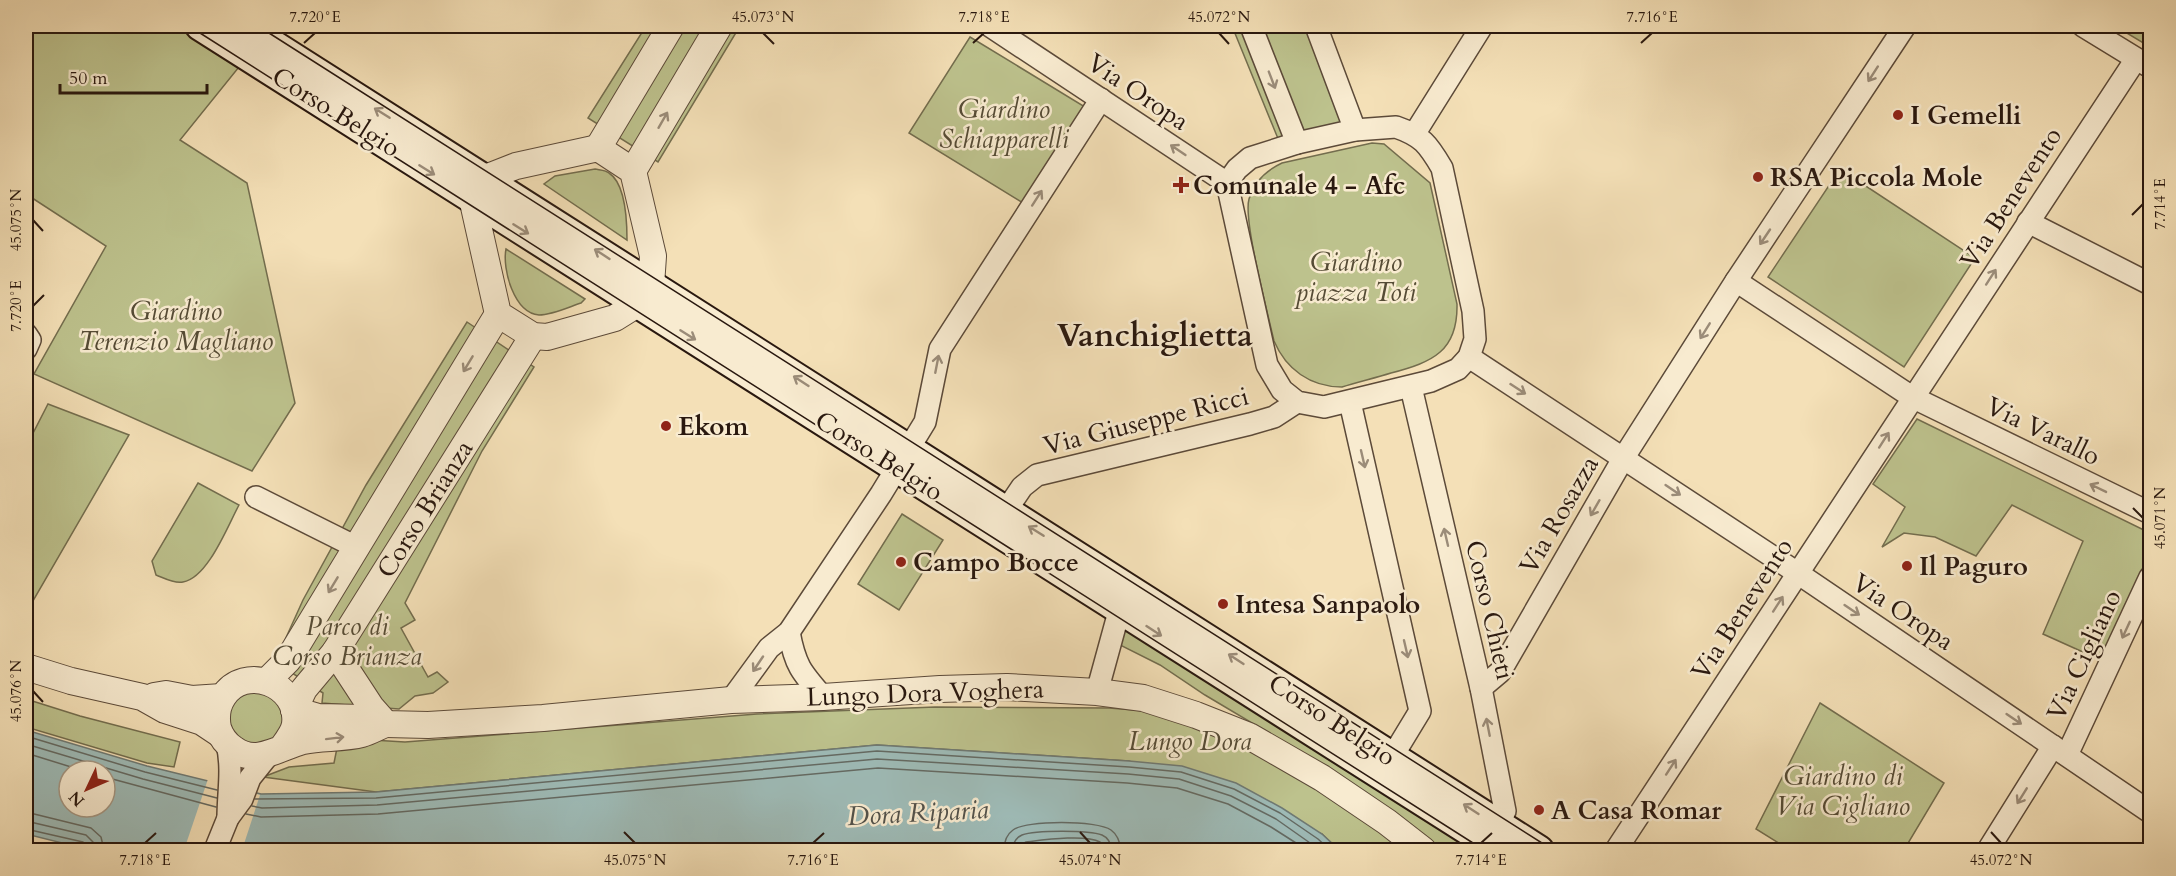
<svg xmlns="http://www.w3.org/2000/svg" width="2176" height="876" viewBox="0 0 2176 876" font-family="Cardo,serif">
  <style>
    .green { fill: #bdc28d; stroke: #736d4e; stroke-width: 1.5 }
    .water { fill: #9ebbb7; stroke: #6f7a74; stroke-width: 1.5; fill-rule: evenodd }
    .pier { fill: #f4e0b7 }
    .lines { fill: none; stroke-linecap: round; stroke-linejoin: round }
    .shore { stroke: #646a63; stroke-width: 1.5 }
    .minor-casing { stroke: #5c4a39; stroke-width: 24 }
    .tertiary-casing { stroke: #5c4a39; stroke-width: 28 }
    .secondary-casing { stroke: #29180f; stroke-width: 32 }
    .minor { stroke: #f8ebd0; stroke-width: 21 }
    .tertiary { stroke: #f8ebd0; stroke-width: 26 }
    .secondary { stroke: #f8ebd0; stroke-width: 28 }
    .tram { stroke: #29180f; stroke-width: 1.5 }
    .oneway { stroke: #9b8c79 }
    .ticks { fill: none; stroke: #29180f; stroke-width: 2 }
    .poi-dot { fill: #8f2418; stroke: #f8ebd0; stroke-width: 2 }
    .labels { text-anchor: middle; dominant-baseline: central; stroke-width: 5; stroke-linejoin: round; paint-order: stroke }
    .street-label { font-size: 26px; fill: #29180f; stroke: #f8ebd0 }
    .park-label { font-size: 26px; font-style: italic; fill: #554b35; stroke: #f8ebd0 }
    .poi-label { font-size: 26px; font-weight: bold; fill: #29180f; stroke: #f8ebd0; text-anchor: start }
    .water-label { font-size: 27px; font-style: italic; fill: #52514a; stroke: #f8ebd0 }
    .district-label { font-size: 32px; font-weight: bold; fill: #29180f; stroke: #f8ebd0 }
    .neatline { fill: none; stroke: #29180f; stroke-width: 2 }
    .ticks-label { font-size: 15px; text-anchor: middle; fill: #29180f }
  </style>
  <rect width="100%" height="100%" fill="#f4e0b7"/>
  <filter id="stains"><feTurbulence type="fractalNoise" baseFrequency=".00333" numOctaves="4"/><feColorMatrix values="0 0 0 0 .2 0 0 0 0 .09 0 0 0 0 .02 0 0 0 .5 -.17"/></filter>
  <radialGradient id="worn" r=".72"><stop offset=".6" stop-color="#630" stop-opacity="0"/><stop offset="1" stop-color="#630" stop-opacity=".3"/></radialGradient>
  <g class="green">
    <polygon points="26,26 175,26 239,67 180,140 247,183 295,403 252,471 34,374 106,246 26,194"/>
    <polygon points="646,26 740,26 658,162 588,118"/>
    <polygon points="1232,26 1317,26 1355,130 1281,146"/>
    <polygon points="2115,26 2150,26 2150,47"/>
    <polygon points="970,37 1085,107 1023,203 909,133"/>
    <path d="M1372,143L1384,144L1430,183L1457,304C1458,351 1433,362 1391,373C1375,378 1358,382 1342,387C1310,387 1286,369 1274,341C1268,314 1243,220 1249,199C1254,182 1267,170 1282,163Z"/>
    <path d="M595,169C599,170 606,170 609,173C626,184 627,222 627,240L544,184L555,176Z"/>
    <polygon points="1840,169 1975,258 1904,367 1768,277"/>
    <path d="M506,249L585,299L581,303C569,307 552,315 539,315C514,313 502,269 506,249Z"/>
    <polygon points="467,322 534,367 482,451 405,603 415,620 401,628 428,677 437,672 448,682 433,693 415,696 399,709 322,703 323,693 275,662 303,600 366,485"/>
    <polygon points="48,404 129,435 26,613 26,447"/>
    <polygon points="1917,419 2150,533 2150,566 2105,662 2043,634 2083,541 2012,505 1976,556 1935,537 1904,533 1882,547 1905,507 1873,484"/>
    <path d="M198,483L239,505C228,525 208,578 183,582C174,584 164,578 156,575L152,561Z"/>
    <polygon points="902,514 943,540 899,610 858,584"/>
    <polygon points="1126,622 1484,850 1339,850 1322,834 1129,761 877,745 376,792 263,777 289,767 334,763 339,738 405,742 757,714 935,707 1109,708 1196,715 1296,749 1205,695 1160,665 1118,644"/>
    <circle cx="256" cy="718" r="27"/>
    <polygon points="26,699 80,716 180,742 174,767 147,763 26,727"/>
    <polygon points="1820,703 1944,783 1904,850 1790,850 1756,829"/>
    <polygon points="1075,844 1117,850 1012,850 1022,848"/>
  </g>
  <path class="water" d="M26,730L147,766L261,794L376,792L877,745L1129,761L1182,766L1236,783L1282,808L1322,834L1339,850H1117L1075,844L1022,848L1012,850H90L26,834ZM69,771H105V807H69Z"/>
  <polygon class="pier" points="208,779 260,795 242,850 184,850"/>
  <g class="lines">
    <g class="shore">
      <polyline points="26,736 145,772 217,790"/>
      <polyline points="26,744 143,779 217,798"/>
      <polyline points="26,753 84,771"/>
      <polyline points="105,777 216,807"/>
      <polyline points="255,799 376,798 877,751 1129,767 1181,772 1234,789 1280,813 1318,839 1330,850"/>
      <polyline points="252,806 262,808 377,805 877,759 1128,774 1179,779 1231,796 1276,819 1320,850"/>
      <polyline points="26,812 91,828 101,837 104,850"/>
      <polyline points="246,814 261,817 378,814 878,768 1127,783 1177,788 1228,804 1271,827 1307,850"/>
      <polyline points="26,821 86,835 93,842 95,850"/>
      <polyline points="26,829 83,842 87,845 87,850"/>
      <path d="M1004,850C1004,842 1006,835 1013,830C1026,820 1097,820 1111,830C1118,835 1120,842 1121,850"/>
      <path d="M1013,850C1013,844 1015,838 1022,835C1035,830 1089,830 1102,835C1109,838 1111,844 1112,850"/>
      <path d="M1020,850L1021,845L1026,842C1043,840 1085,834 1100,842C1104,845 1103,846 1104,850"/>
    </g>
    <g class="minor-casing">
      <g id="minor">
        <polyline points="990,26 1227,183"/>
        <polyline points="1251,26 1297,143"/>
        <polyline points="1316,26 1355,130"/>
        <polyline points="2083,26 2150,67"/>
        <path d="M1396,127C1422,136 1428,144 1442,168L1473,311L1475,339L1469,357L1458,369L1431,381L1324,407L1297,402L1282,390L1267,365L1227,183L1237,169L1250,158L1297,143L1355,130Z"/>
        <polyline points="1415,133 1482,26"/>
        <polyline points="2028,222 2150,284"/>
        <polyline points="1736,281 1912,397 2150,513"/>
        <polyline points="26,334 30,340 26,349"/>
        <polyline points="1469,357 1799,574 2150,812"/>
        <polyline points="1411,387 1481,688 1505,811 1489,836"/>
        <polyline points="1350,402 1420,711 1386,767"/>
        <polyline points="256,497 356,547"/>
        <polyline points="999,521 1022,487 1037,475 1250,424 1274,417 1297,402"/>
        <path d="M789,632C795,665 801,672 823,697"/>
        <polyline points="1481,688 1500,672 1624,457 1736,281 1905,26"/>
        <polyline points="1097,692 1123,597"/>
        <polyline points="731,700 769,648 789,632 881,494 925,422 940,349 1101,99"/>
        <path d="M227,744C233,769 228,793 228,818"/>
        <polyline points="2067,755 2150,577"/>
        <polyline points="215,850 228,818 242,799 250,778 270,753"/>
        <polyline points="1616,850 2136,59"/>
        <polyline points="1988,850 2053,746"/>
      </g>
    </g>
    <g class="tertiary-casing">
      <g id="tertiary">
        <polygon points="598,148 633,171 653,256 651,285 639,303 615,318 547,337 533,336 498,314 472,198 484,178 493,175 516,166"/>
        <polyline points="598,148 671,26"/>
        <polyline points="633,171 719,26"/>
        <polyline points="335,652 371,707 386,724"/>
        <polyline points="26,667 71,681 142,697 165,710 202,722 220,734"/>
        <polyline points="267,681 288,660 498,314"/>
        <polyline points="154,696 166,694 192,699 222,697"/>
        <polyline points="294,710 318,717 364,718 386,724 428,725 543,718 731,700 823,697 940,689 1007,687 1097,692 1143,698 1196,715 1249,736 1322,778 1387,822 1423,850"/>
        <polyline points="294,710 304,689 335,652 533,336"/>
        <path d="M282,748C287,741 294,732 295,724C300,684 244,663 223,697C217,706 216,718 218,728C221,737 226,744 234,749C256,766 280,747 303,741C322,737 343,739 362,734C369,732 376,728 383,725"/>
      </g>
    </g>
    <g class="secondary-casing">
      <g id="secondary">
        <polyline points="200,26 1499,850"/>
        <polyline points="244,26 1539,850"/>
      </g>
    </g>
    <use href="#minor" class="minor"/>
    <use href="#tertiary" class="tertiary"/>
    <use href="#secondary" class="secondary"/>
    <g class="tram">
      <polyline points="189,26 1484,850"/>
      <polyline points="258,26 1553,850"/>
    </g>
  </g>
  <defs><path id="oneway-shaft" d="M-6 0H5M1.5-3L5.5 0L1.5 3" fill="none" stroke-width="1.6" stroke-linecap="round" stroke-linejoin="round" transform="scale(1.5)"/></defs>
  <g class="oneway">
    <use href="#oneway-shaft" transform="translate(1873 74) rotate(123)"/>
    <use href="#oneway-shaft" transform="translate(1272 80) rotate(69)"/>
    <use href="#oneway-shaft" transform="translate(382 113) rotate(-148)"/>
    <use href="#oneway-shaft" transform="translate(663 120) rotate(-60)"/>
    <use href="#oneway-shaft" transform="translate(1178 150) rotate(-146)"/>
    <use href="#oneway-shaft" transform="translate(427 170) rotate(32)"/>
    <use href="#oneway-shaft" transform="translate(1037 198) rotate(-57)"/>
    <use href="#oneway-shaft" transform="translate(521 229) rotate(32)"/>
    <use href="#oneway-shaft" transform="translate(1765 237) rotate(124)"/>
    <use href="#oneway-shaft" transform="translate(602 254) rotate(-147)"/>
    <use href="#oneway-shaft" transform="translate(1991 277) rotate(-57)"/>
    <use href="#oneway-shaft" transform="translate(1705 331) rotate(122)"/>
    <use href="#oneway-shaft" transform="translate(688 335) rotate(32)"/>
    <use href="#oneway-shaft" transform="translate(468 364) rotate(121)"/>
    <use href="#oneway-shaft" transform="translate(937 364) rotate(-79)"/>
    <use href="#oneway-shaft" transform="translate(801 381) rotate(-147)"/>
    <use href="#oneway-shaft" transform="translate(1518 389) rotate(33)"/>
    <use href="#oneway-shaft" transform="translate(1884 440) rotate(-57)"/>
    <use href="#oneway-shaft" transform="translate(1363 459) rotate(77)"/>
    <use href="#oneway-shaft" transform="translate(2098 488) rotate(-154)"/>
    <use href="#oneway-shaft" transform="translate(1673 490) rotate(34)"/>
    <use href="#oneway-shaft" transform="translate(1595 508) rotate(120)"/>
    <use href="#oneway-shaft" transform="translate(1036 531) rotate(-148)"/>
    <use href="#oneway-shaft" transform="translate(1446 537) rotate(-103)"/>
    <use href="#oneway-shaft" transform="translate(333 585) rotate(121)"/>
    <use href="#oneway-shaft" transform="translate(1778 604) rotate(-57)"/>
    <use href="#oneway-shaft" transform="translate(1852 610) rotate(34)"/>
    <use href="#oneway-shaft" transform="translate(2126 630) rotate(115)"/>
    <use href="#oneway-shaft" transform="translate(1154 631) rotate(33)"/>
    <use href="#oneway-shaft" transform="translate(1406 649) rotate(77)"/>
    <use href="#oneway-shaft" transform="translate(1236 659) rotate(-147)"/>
    <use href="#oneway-shaft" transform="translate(758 664) rotate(124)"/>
    <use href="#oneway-shaft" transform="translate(2014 719) rotate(34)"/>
    <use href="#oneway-shaft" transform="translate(1488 727) rotate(-101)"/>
    <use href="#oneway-shaft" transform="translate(335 738) rotate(-7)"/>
    <use href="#oneway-shaft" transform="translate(1671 767) rotate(-57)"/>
    <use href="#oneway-shaft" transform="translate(2022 796) rotate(122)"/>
    <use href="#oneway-shaft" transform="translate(1471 809) rotate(-147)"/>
  </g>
  <path class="ticks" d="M763,33L774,44M1219,33L1229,44M304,43L315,33M973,43L984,33M1641,43L1652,33M2132,215L2143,204M33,220L43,231M33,306L44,295M2133,508L2143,518M33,691L43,702M624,832L635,843M1080,832L1090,843M1991,832L2001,843M145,843L156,833M813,843L824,833M1481,843L1492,833"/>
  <g class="poi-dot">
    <circle cx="1898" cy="115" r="6"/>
    <circle cx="1758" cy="177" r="6"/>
    <path d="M1178 176h6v6h6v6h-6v6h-6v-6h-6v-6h6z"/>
    <circle cx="666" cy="426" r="6"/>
    <circle cx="901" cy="562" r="6"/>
    <circle cx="1907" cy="566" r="6"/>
    <circle cx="1223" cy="604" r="6"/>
    <circle cx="1539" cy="810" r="6"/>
  </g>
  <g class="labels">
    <g class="street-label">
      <text transform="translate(1138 92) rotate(34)">Via Oropa</text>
      <text transform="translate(336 112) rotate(32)">Corso Belgio</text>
      <text transform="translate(2011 198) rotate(-57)">Via Benevento</text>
      <text transform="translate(1146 421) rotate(-14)">Via Giuseppe Ricci</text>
      <text transform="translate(2043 431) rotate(26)">Via Varallo</text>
      <text transform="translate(879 456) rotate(32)">Corso Belgio</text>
      <text transform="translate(425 509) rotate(-58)">Corso Brianza</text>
      <text transform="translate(1559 515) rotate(-60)">Via Rosazza</text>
      <text transform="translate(1742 609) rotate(-57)">Via Benevento</text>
      <text transform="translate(1490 610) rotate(77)">Corso Chieti</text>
      <text transform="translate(1903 612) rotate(34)">Via Oropa</text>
      <text transform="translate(2084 655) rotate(-65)">Via Cigliano</text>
      <text transform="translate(925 693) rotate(-2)">Lungo Dora Voghera</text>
      <text transform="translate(1332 720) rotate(33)">Corso Belgio</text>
    </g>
    <g class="park-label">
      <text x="1004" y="109">Giardino<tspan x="1004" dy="30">Schiapparelli</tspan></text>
      <text x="1356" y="262">Giardino<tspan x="1356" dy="30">piazza Toti</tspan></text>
      <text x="176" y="311">Giardino<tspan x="176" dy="30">Terenzio Magliano</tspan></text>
      <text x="347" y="626">Parco di<tspan x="347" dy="30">Corso Brianza</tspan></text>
      <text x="1190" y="741">Lungo Dora</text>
      <text x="1843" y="776">Giardino di<tspan x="1843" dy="30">Via Cigliano</tspan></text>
    </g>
    <g class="poi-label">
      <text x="1910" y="115">I Gemelli</text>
      <text x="1770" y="177">RSA Piccola Mole</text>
      <text x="1193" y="185">Comunale 4 - Afc</text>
      <text x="678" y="426">Ekom</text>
      <text x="913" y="562">Campo Bocce</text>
      <text x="1919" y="566">Il Paguro</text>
      <text x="1235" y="604">Intesa Sanpaolo</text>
      <text x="1551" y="810">A Casa Romar</text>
    </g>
    <g class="water-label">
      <text transform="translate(918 813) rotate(-3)">Dora Riparia</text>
    </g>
    <g class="district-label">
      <text x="1155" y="336">Vanchiglietta</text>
    </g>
  </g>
  <rect width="2176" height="876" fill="none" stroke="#f4e0b7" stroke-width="66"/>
  <g transform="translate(87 789) rotate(226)"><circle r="28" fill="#f8ebd0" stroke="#a59783" stroke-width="1.5"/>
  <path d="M0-4.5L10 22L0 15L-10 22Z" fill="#8f2418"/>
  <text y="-9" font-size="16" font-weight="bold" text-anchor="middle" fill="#29180f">N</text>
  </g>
  <path d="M60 84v9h147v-9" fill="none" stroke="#29180f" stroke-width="3"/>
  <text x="69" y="84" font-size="18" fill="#29180f" stroke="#f8ebd0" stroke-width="4.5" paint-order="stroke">50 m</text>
  <rect x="33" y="33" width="2110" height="810" class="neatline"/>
  <g class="ticks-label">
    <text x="315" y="22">7.720°E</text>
    <text x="763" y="22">45.073°N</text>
    <text x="984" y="22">7.718°E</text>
    <text x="1219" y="22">45.072°N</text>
    <text x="1652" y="22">7.716°E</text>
    <text transform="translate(2160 204) rotate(-90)" y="5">7.714°E</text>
    <text transform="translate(16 220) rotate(-90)" y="5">45.075°N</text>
    <text transform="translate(16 306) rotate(-90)" y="5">7.720°E</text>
    <text transform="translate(2160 518) rotate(-90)" y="5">45.071°N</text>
    <text transform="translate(16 691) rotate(-90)" y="5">45.076°N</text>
    <text x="145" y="865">7.718°E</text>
    <text x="635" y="865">45.075°N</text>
    <text x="813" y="865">7.716°E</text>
    <text x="1090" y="865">45.074°N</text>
    <text x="1481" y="865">7.714°E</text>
    <text x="2001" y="865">45.072°N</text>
  </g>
  <rect width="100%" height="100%" filter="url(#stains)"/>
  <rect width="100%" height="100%" fill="url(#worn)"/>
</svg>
